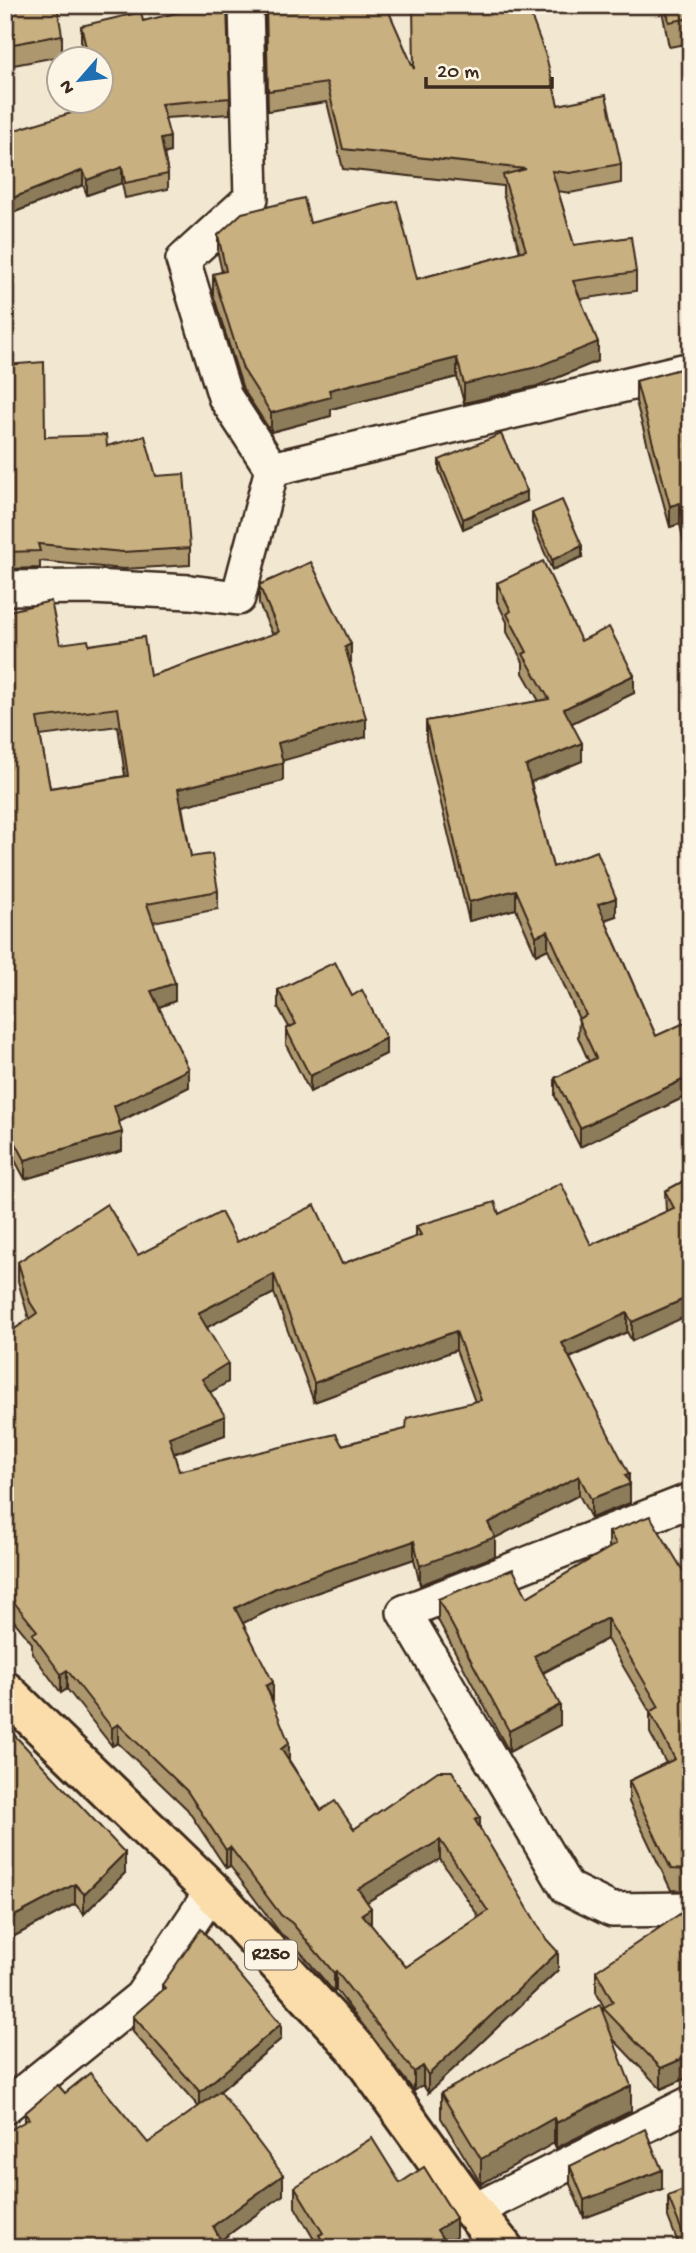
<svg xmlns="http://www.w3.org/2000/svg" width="696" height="2253" viewBox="0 0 696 2253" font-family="'Gochi Hand',sans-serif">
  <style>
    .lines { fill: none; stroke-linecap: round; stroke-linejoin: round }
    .street-casing { stroke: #3b2a1e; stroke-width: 38 }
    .primary-casing { stroke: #3b2a1e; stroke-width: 44 }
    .street { stroke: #fcf5e5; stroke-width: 33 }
    .primary { stroke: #fbddab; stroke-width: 38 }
    .wall { fill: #ad976e; stroke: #3b2a1e; stroke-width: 2; fill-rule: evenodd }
    .shaded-wall { fill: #8d7b5a; stroke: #3b2a1e; stroke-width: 2 }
    .building { fill: #c9b080; stroke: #3b2a1e; stroke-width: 2; fill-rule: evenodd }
    .labels { text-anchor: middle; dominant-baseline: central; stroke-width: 5; stroke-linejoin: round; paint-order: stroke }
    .shield { fill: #fcf5e5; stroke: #75675a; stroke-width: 2 }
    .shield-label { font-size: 18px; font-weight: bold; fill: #3b2a1e }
  </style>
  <rect width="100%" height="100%" fill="#f2e7d1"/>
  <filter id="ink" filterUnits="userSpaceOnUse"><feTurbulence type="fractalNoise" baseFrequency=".0143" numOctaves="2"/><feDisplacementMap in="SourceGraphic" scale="14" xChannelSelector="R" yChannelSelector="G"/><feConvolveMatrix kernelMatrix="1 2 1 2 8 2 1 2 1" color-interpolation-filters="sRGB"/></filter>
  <g filter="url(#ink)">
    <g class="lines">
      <g class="street-casing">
        <g id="street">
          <polyline points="246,5 251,198 183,260 225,397 272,469 691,369"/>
          <polyline points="5,588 92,587 190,592 238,598 272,469"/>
          <polyline points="691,1500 404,1612 567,1888 612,1910 691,1909"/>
          <polyline points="5,2107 141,1997 212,1891"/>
          <polyline points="473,2211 691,2103"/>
        </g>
      </g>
      <g class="primary-casing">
        <polyline id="primary" points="5,1691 212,1891 355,2047 473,2211 503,2248"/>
      </g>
      <use href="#street" class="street"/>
      <use href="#primary" class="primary"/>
    </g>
    <g class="wall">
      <polygon points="5,5 62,35 62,56 8,66 5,52"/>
      <polygon points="227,5 230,114 165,118 170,152 164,154 168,174 168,189 125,198 122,183 87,195 83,185 5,216 97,105 96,102 102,102 102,60 86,60 81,41 81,26 143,21"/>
      <polygon points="265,5 414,68 532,5 532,10 529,11 558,105 621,164 621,183 570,193 558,191 574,245 636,272 636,291 581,299 598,361 537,386 464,403 457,377 331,409 331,416 271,432 243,389 213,294 213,274 222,272 218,254 218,235 310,223 417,279 520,252 503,194 503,186 343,169 327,102 268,111"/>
      <polygon points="661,5 691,5 691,43 669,47"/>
      <polygon points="5,365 45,437 107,446 156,476 190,548 190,565 123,569 40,561 40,568 5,569"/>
      <polygon points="691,366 691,577 680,524 670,527 636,402 636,381"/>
      <polygon points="439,460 527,501 463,529 439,470"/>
      <polygon points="532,513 582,557 552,570 532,523"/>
      <polygon points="497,583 581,641 634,693 572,723 582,761 531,782 553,867 616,916 605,920 656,1036 691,1020 691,1094 580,1147 555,1096 555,1078 589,1062 578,1037 579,1019 548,949 536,955 516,909 469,921 426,740 426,721 539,701 523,673 523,662 507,632 507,622 497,601"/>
      <path d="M259,585L351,662L350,663L366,737L282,760L283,781L182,806L191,857L218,891V909L153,922L175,1001L159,1007L189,1087L119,1122L122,1151L25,1179L5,1142V612L60,644L89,645L150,676L273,635L259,604ZM118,726L125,776L50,788L40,736Z"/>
      <polygon points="691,772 691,804 687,791 687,773"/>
      <polygon points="278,990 352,996 386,1054 310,1092 286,1045 286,1029 289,1027 278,1007"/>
      <path d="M691,1177L689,1269L632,1341L627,1332L570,1358L629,1481L630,1503L591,1518L579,1495L495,1538V1556L420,1585L414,1559L278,1606L243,1623L272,1701L289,1760L321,1810L354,1829H480L558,1970L428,2093L423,2085L414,2091L336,1990L334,1992L292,1942L281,1934L230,1866L226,1868L187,1809L118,1743L112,1746L67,1689L61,1693L32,1653V1643L5,1610V1336L29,1319L18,1281V1262L138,1255L237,1242L342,1264L416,1237V1226L499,1214L591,1245L666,1212L665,1191ZM274,1293L314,1402L456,1350L475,1402L406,1429L342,1445L179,1471L174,1454L225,1435L210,1392L228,1382L207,1327ZM440,1859L479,1917L406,1967L371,1926L367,1902Z"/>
      <polygon points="609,1532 691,1584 691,1891 671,1890 629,1802 629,1781 666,1763 650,1733 650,1712 607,1639 543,1673 560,1725 509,1752 438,1620 438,1599 527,1597 609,1548"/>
      <polygon points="5,1725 125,1873 84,1914 75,1904 5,1941"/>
      <polygon points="596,1971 691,2076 661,2089 613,2039 631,2111 556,2148 554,2143 481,2184 441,2118 441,2093 603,2013 603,2008 604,2007 596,1992"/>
      <polygon points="162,1985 281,2039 218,2093 283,2195 221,2240 25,2121 25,2113 65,2093 148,2143 199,2107 133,2032 133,2016 162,1991"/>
      <polygon points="570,2166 662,2189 584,2218 570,2184"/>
      <polygon points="400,2183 456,2238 447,2244 449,2248 319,2248 295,2207 295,2187"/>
      <polygon points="668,2196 691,2248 680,2248 668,2217"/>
    </g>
    <g class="shaded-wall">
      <polygon points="522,5 532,5 532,10 522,13"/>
      <polygon points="170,137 170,152 161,155 161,139"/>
      <polygon points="122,167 122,183 87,195 87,180"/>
      <polygon points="83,170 83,185 5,216 5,201"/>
      <polygon points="598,342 598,361 537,386 464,403 464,384"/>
      <polygon points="457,358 457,377 331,409 331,416 271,432 271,413 329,390"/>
      <polygon points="527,491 527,501 463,529 463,519"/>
      <polygon points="680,503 680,524 670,527 670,506"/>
      <polygon points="582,546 582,557 552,570 552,560"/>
      <polygon points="351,644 351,662 345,665 345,647"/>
      <polygon points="634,675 634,693 564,727 564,709"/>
      <polygon points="366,718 366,737 278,762 278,743"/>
      <polygon points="582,743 582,761 526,784 526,766"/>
      <polygon points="283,763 283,781 178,807 178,789"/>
      <polygon points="516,890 516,909 469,921 469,902"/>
      <polygon points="616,898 616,916 598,922 598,904"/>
      <polygon points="548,931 548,949 536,955 536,936"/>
      <polygon points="175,983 175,1001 151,1010 151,991"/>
      <polygon points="386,1038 386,1054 310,1092 310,1076"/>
      <polygon points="189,1069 189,1087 114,1124 114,1106"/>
      <polygon points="691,1076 691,1094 580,1147 580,1128"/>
      <polygon points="122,1132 122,1151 25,1179 25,1160"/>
      <polygon points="691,1250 691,1269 683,1273 683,1254"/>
      <polygon points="274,1274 274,1293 198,1332 198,1313"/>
      <polygon points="691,1296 691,1314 632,1341 632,1322"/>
      <polygon points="627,1313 627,1332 562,1361 562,1343"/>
      <polygon points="456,1331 456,1350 314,1402 314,1383"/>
      <polygon points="228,1363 228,1382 202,1397 202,1379"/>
      <polygon points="225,1416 225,1435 169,1455 169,1437"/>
      <polygon points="629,1474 629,1485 630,1484 630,1503 591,1518 591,1499"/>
      <polygon points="579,1476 579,1495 495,1538 495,1556 420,1585 420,1566 488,1523"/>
      <polygon points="414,1541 414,1559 278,1606 235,1627 235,1608 278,1587"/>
      <polygon points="607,1618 607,1639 534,1677 534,1656"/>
      <polygon points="67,1670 67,1689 61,1693 61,1674"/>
      <polygon points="273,1682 273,1701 266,1686"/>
      <polygon points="560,1705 560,1725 509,1752 509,1731"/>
      <polygon points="118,1724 118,1743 112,1746 112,1728"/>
      <polygon points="289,1743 289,1762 281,1749"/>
      <polygon points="480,1817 480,1835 475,1820"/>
      <polygon points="440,1840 440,1859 358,1907 358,1889"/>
      <polygon points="230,1847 230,1866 226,1868 226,1850"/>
      <polygon points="125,1853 125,1873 84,1914 84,1894"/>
      <polygon points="75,1884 75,1904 5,1941 5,1921"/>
      <polygon points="371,1908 371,1926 362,1914"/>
      <polygon points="558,1952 558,1970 428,2093 428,2075"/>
      <polygon points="336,1971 336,1990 334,1992 334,1973"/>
      <polygon points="281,2024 281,2039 200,2108 200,2092"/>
      <polygon points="691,2055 691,2076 661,2089 661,2068"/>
      <polygon points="423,2066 423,2085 414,2091 414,2072"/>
      <polygon points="631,2086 631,2111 556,2148 556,2123"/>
      <polygon points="554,2118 554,2143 481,2184 481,2159"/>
      <polygon points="662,2170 662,2189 584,2218 584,2200"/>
      <polygon points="283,2175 283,2195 213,2246 213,2226"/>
      <polygon points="456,2218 456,2238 440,2248 437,2230"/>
      <polygon points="691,2239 691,2248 686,2248 686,2241"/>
    </g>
    <g class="building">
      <polygon points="5,5 57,5 62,35 8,45 5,31"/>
      <polygon points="209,5 227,5 230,98 161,104 170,137 161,139 168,174 125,183 122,167 87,180 83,170 5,201 5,133 101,104 102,60 89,60 81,26 141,12 143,21"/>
      <polygon points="266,5 386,5 414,69 413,5 527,5 546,56 558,105 606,95 621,164 570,173 552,171 574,245 631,237 636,272 573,281 598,342 537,367 464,384 457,358 329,390 331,397 271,413 243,369 213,274 226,271 218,235 242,213 304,198 310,223 397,201 417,279 526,250 503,175 526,169 343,149 327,83 268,91"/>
      <polygon points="666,5 691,5 691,18 669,22"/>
      <polygon points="44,362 45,437 106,435 107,446 145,436 156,476 184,474 190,548 123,552 38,544 40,551 5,552 5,365"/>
      <polygon points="691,366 691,556 680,503 670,506 636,381"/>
      <polygon points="501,434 527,491 463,519 439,460"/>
      <polygon points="562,500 582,546 552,560 532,513"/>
      <polygon points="543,561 581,641 609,627 634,675 564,709 582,743 526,766 553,867 597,851 616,898 598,904 656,1036 691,1020 691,1076 580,1128 555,1078 596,1058 578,1019 586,1015 548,931 536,936 516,890 469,902 426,721 549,699 523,654 527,652 507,614 511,611 497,583"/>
      <path d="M311,562L351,644L345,647L366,718L278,743L283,763L178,789L191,857L212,854L218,891L147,904L175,983L151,991L189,1069L114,1106L122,1132L25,1160L5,1123V612L51,601L60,644L88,640L89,645L144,637L150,676L279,632L259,585ZM118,708L128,776L50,788L37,718Z"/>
      <polygon points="691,772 691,785 687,773"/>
      <polygon points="335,962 352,996 362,990 386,1038 310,1076 286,1029 296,1024 278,990"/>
      <path d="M691,1177V1250L683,1254L691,1272V1296L632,1322L627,1313L562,1343L629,1474L625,1475L630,1484L591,1499L579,1476L488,1523L495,1537L420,1566L414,1541L278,1587L235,1608L273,1682L266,1686L289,1743L281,1749L321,1810L335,1801L354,1829L438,1771H452L480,1817L475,1820L546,1939L558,1952L428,2075L423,2066L414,2072L336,1971L334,1973L292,1923L281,1915L230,1847L226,1850L187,1791L118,1724L112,1728L67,1670L61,1674L32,1634L37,1631L5,1591V1411L10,1408L5,1401V1336L37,1313L30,1302L18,1262L107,1204L138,1255L221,1212L237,1242L315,1205L342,1264L421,1235L416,1226L495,1202L499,1214L561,1183L591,1245L674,1208L665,1191ZM274,1274L314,1383L456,1331L481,1400L407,1418L406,1429L342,1445L336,1434L179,1471L169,1437L225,1416L202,1379L228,1363L198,1313ZM440,1840L488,1911L406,1967L362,1914L371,1908L358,1889Z"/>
      <polygon points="650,1516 691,1584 691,1870 671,1869 629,1781 675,1759 650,1712 659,1707 607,1618 534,1656 560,1705 509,1731 438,1599 513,1569 527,1597 616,1544 609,1532"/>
      <polygon points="5,1725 125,1853 84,1894 75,1884 5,1921"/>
      <polygon points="690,1907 691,1907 691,2055 661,2068 603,2008 613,2002 596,1971"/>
      <polygon points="201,1929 281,2024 200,2092 133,2016 165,1988 162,1985"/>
      <polygon points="600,2005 631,2086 556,2123 554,2118 481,2159 441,2093"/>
      <polygon points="90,2073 148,2143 220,2091 283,2175 213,2226 225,2248 5,2248 5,2133 29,2119 25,2113 58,2085 65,2093"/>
      <polygon points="645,2129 662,2170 584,2200 570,2166"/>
      <polygon points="372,2138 400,2183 424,2167 456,2218 437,2230 449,2248 327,2248 319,2235 323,2233 295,2187"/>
      <polygon points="691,2187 691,2239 686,2241 668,2196"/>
    </g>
  </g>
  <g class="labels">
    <rect class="shield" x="245" y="1940.5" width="52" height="29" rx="5"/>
    <g class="shield-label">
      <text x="271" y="1955">R250</text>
    </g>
  </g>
  <rect width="696" height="2253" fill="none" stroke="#fcf5e5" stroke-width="28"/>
  <rect x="14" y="14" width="668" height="2225" fill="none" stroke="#3b2a1e" stroke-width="2.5" filter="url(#ink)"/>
  <g transform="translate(80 80) rotate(242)"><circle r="33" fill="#fcf5e5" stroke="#afa495" stroke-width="2"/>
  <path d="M0-5L12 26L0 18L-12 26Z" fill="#1f6fb2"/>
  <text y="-10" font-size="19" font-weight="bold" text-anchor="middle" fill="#3b2a1e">N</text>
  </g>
  <path d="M426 77v10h126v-10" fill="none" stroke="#3b2a1e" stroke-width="3.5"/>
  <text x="437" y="77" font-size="21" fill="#3b2a1e" stroke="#fcf5e5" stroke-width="5" paint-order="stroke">20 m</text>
</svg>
